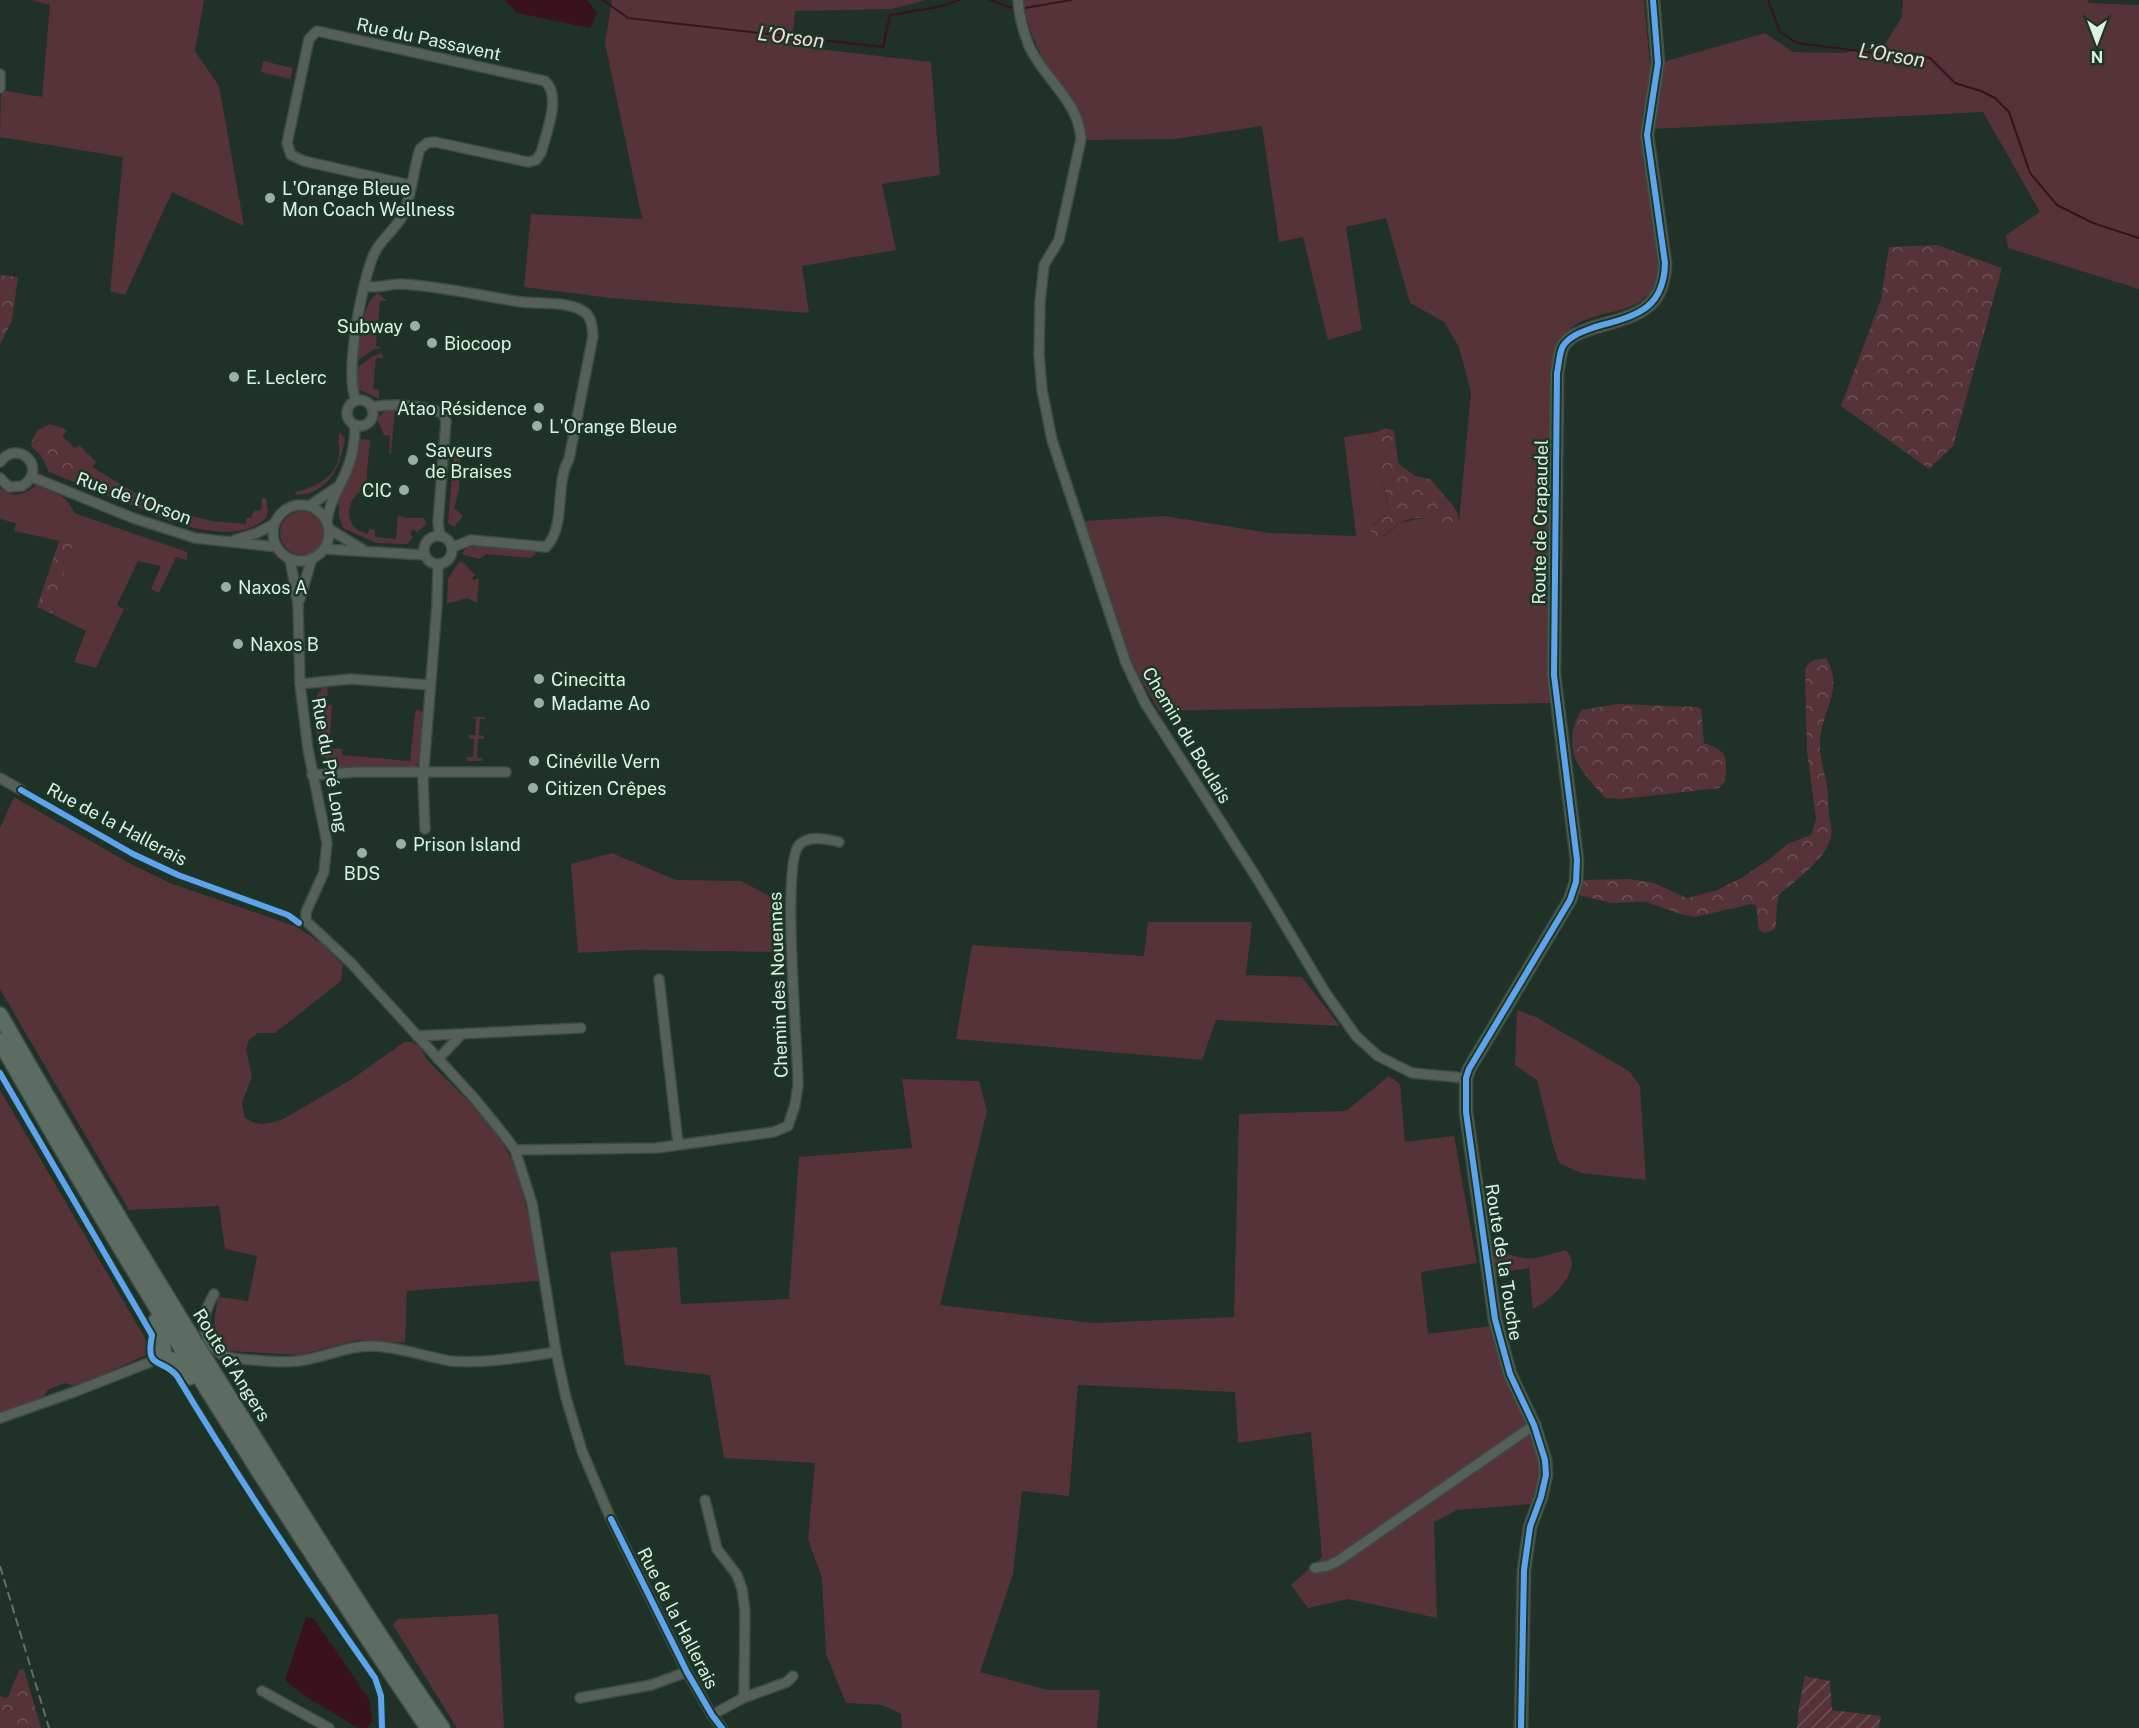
<svg xmlns="http://www.w3.org/2000/svg" width="2139" height="1728" viewBox="0 0 2139 1728" font-family="'Public Sans',sans-serif">
  <style>
    .grass { fill: #553338 }
    .forest { fill: url(#forest-crowns) }
    .garden { fill: url(#garden-furrows) }
    .water { fill: #39121c }
    .lines { fill: none; stroke-linecap: round; stroke-linejoin: round }
    .stream { stroke: #39121c; stroke-width: 2 }
    .minor-casing { stroke: #3d4b43; stroke-width: 12 }
    .tertiary-casing { stroke: #3d4b43; stroke-width: 15 }
    .trunk-casing { stroke: #3d4b43; stroke-width: 18 }
    .minor { stroke: #546058; stroke-width: 9 }
    .tertiary { stroke: #546058; stroke-width: 12 }
    .trunk { stroke: #5c6c62; stroke-width: 15 }
    .rail { stroke: #646e68; stroke-width: 2; stroke-dasharray: 9 4.5; stroke-linecap: butt }
    .cycleway-casing { stroke: #1a3727; stroke-width: 10 }
    .cycleway { stroke: #60a3ed; stroke-width: 6 }
    .poi-dot { fill: #9cada3; stroke: #1a3727; stroke-width: 2 }
    .labels { text-anchor: middle; dominant-baseline: central; stroke-width: 5; stroke-linejoin: round; paint-order: stroke }
    .street-label { font-size: 18px; fill: #dff0e5; stroke: #1a3727 }
    .poi-label { font-size: 18px; fill: #dff0e5; stroke: #1a3727; text-anchor: start }
    .water-label { font-size: 20px; font-style: italic; fill: #fbd8dd; stroke: #1a3727 }
  </style>
  <defs>
    <pattern id="forest-crowns" width="20" height="18" patternUnits="userSpaceOnUse" patternTransform="scale(1.5)"><rect width="20" height="18" fill="#553338"/><path d="M2 6a3 3 0 1 1 6 0M12 15a3 3 0 1 1 6 0" fill="none" stroke="#6d5155"/></pattern>
    <pattern id="garden-furrows" width="10" height="10" patternUnits="userSpaceOnUse" patternTransform="scale(1.5)"><rect width="10" height="10" fill="#553338"/><path d="M-1 1l2-2M0 10L10 0M9 11l2-2" fill="none" stroke="#6d5155"/></pattern>
  </defs>
  <rect width="100%" height="100%" fill="#203128"/>
  <g class="grass">
    <polygon points="30,0 204,0 195,51 219,86 244,226 172,192 125,295 110,291 123,157 0,137 1,90 42,97 50,5"/>
    <polygon points="612,0 926,0 891,9 795,11 792,46 931,62 940,175 882,184 896,250 802,266 809,313 610,298 524,287 531,214 642,219 605,43"/>
    <path d="M1023,0H1644L1650,66L1648,92L1642,114V138L1658,268C1654,317 1607,306 1575,325C1568,329 1562,341 1558,348L1551,517L1548,663L1551,703L1159,711L1133,665L1085,521L1165,516L1269,533L1356,536L1344,437L1376,432L1381,476L1387,502V512L1382,519L1372,525L1383,537L1400,523L1416,519L1430,518L1439,523L1459,521L1471,393L1459,347L1444,322L1410,303L1386,218L1346,227L1362,330L1328,340L1303,237L1279,242L1262,126L1175,139L1088,140C1068,93 1030,53 1023,0Z"/>
    <polygon points="1903,0 2088,0 2089,3 2139,5 2139,289 2008,248 2006,235 2040,212 1983,112 1653,129 1663,62 1765,33 1793,52 1844,53 1885,44 1902,17"/>
    <polygon points="263,61 293,68 290,79 261,72"/>
    <path d="M378,293L387,301H380L376,346L383,348L374,349L356,362C357,344 363,301 378,293Z"/>
    <polygon points="382,353 383,358 376,358 373,389 379,390 379,399 358,389 356,369 373,356"/>
    <polygon points="386,409 395,409 391,454 389,454 390,436 384,435 377,419"/>
    <path d="M50,424L63,428L67,431L62,436L75,448L79,445L96,462L92,467L142,497L179,512L175,523L96,491V480C78,459 60,442 32,440L38,430Z"/>
    <path d="M340,432L345,439C340,468 328,494 296,495L295,492C315,487 335,479 339,456C340,448 337,440 340,432Z"/>
    <path d="M360,439L370,440L366,484L372,485V494L369,489C352,490 343,513 354,527C357,530 363,532 367,534L370,529L375,530V537L396,539L398,515L406,518H424L427,524L417,532L413,529L410,534L413,537L408,544L376,543L343,528L339,517V505L336,503L351,470Z"/>
    <polygon points="454,452 461,455 459,490 454,508 463,516 454,527 448,523"/>
    <path d="M36,485C52,491 69,496 74,513L187,552V560L176,557L159,593L151,589L161,566L138,561L117,605L124,609L96,668L74,662L86,631L52,614L73,544L14,531L16,523L0,519V488C12,499 25,495 36,485Z"/>
    <path d="M262,498H266L268,511L266,518C244,539 208,531 181,525L184,514L212,521L246,524V518H251L254,511L261,510Z"/>
    <circle cx="302" cy="533" r="22"/>
    <polygon points="477,545 536,551 535,555 530,558 486,554 479,559 461,554 467,547"/>
    <path d="M459,562L464,563L475,575L472,578L474,580L478,578L479,579L477,603C474,602 472,600 469,599C465,597 455,603 447,603L448,579Z"/>
    <polygon points="327,685 328,696 322,697 323,706 332,705 329,748 342,749 342,755 410,761 415,713 416,710 424,711 420,762 414,767 335,768 333,764 319,753 312,702 321,690 321,686"/>
    <polygon points="470,717 485,717 485,719 480,719 479,735 484,736 484,739 478,739 477,758 483,758 482,761 467,761 467,757 473,757 474,739 469,738 469,735 475,735 476,719"/>
    <path d="M14,797L127,862L170,883L297,927L322,944L343,965L341,981L275,1033H258L249,1040L246,1049L252,1077L242,1103L245,1118L252,1122L261,1124L275,1122L285,1118L352,1079L403,1043C413,1038 423,1048 425,1057C453,1088 494,1120 511,1159C528,1198 532,1240 539,1281L407,1291L405,1343L358,1340L300,1355L229,1351L220,1343L214,1323L218,1297L248,1301L257,1256L225,1249L219,1206L129,1210L0,989V828Z"/>
    <polygon points="612,853 676,880 741,881 781,902 782,952 634,950 578,953 571,864"/>
    <polygon points="1148,922 1252,922 1246,975 1302,977 1340,1026 1216,1020 1202,1060 956,1039 972,945 1144,956"/>
    <polygon points="1517,1010 1536,1017 1629,1071 1640,1086 1646,1180 1581,1173 1559,1163 1553,1145 1537,1080 1515,1065"/>
    <path d="M1389,1076L1400,1084L1405,1142L1454,1136L1477,1263L1421,1272L1428,1334L1491,1326C1496,1344 1499,1364 1506,1381C1526,1428 1550,1450 1534,1504L1457,1510L1434,1522L1437,1618L1348,1599L1308,1608L1291,1585L1322,1557L1311,1432L1238,1443L1235,1392L1078,1385L1069,1496L1022,1491L1013,1574L980,1672L1048,1690H1100L1097,1728H902L901,1714L883,1705L846,1703L826,1654L822,1578L808,1539L815,1463L724,1458L710,1375L625,1365L610,1252L677,1247L681,1304L789,1299L799,1157L912,1148L902,1079L979,1081L987,1111L940,1305L1094,1323L1234,1317L1239,1114L1346,1111Z"/>
    <polygon points="0,1090 145,1338 148,1354 77,1387 64,1383 48,1390 41,1400 0,1416"/>
    <path d="M1565,1250C1587,1267 1550,1302 1533,1309L1529,1268L1494,1274L1491,1256C1508,1249 1516,1260 1533,1258C1543,1257 1555,1253 1565,1250Z"/>
    <polygon points="498,1614 504,1728 457,1728 393,1625 398,1619"/>
  </g>
  <g class="forest">
    <polygon points="1937,245 2002,268 1953,446 1929,469 1841,406 1881,299 1889,247"/>
    <polygon points="0,275 18,277 12,320 0,345"/>
    <path d="M1386,428L1394,431L1398,463L1415,476L1430,479L1452,504L1458,514L1459,521L1457,528L1450,532L1444,530C1435,515 1415,515 1400,523C1389,528 1385,542 1372,535L1370,529C1374,522 1383,521 1386,513C1391,502 1382,486 1381,475C1378,461 1377,446 1376,432Z"/>
    <path d="M32,440C60,442 79,459 96,480V491L49,472L42,457L31,446Z"/>
    <polygon points="59,541 73,544 52,614 37,607"/>
    <path d="M1826,658C1845,690 1821,711 1820,742C1819,758 1825,772 1827,787C1829,796 1828,805 1829,815C1830,821 1833,831 1831,837C1826,859 1796,880 1779,895C1775,906 1778,917 1775,929L1765,933L1759,930L1756,905L1751,904L1695,917L1680,914L1646,902L1612,903L1577,895L1579,880L1630,879L1654,883L1687,898L1717,890L1743,877L1771,858L1787,844L1811,835L1816,819L1807,751L1805,671C1808,659 1816,660 1826,658Z"/>
    <path d="M1617,704L1697,707L1701,709L1704,743C1729,752 1727,756 1725,781L1719,788L1622,799L1605,798C1597,788 1588,779 1580,768C1569,752 1570,726 1582,710Z"/>
    <polygon points="24,1669 41,1728 0,1728 0,1696 4,1698 8,1697 19,1670"/>
  </g>
  <polygon class="garden" points="1805,1676 1830,1681 1832,1710 1881,1716 1879,1728 1797,1728 1799,1706"/>
  <g class="water">
    <polygon points="505,0 587,0 597,13 590,28 517,13"/>
    <polygon points="306,1617 314,1619 369,1699 372,1721 367,1728 358,1728 302,1694 285,1680"/>
  </g>
  <g class="lines">
    <g class="stream">
      <polyline points="603,0 628,18 883,47 890,15 938,7 959,0"/>
      <polyline points="990,0 1012,8"/>
      <polyline points="1768,0 1780,32 1797,43 1883,54 1916,54 1930,58 1955,83 1981,91 1995,98 2009,112 2030,173 2057,205 2093,223 2139,238"/>
      <polyline points="1025,8 1071,0"/>
    </g>
    <g class="minor-casing">
      <g id="minor">
        <path d="M1018,0C1019,15 1023,31 1029,46C1044,79 1079,101 1081,139L1059,240L1044,265L1040,302L1039,354L1042,390L1052,440L1126,663L1145,703L1258,880L1325,992L1356,1036L1378,1056L1412,1073L1466,1078"/>
        <polyline points="0,74 0,88"/>
        <path d="M365,286C377,289 388,284 401,284C440,286 477,295 515,301C536,305 564,300 583,311C592,316 592,327 593,336L569,459C554,485 567,525 546,547L471,540L453,547"/>
        <circle cx="360" cy="413" r="13"/>
        <path d="M356,400C344,374 362,278 375,252C382,238 396,229 403,215C412,195 413,170 420,149L427,143L435,142L528,162L536,160L541,153C546,133 562,96 545,81L317,31L309,39L287,143L291,155L304,161L410,185"/>
        <path d="M372,407C395,403 421,406 443,413L446,421L438,522L440,536"/>
        <path d="M0,462C19,437 49,470 22,486L9,487L0,478"/>
        <polyline points="32,477 133,518 195,538 277,547"/>
        <circle cx="301" cy="533" r="28"/>
        <polyline points="309,506 339,486"/>
        <path d="M327,521C329,502 341,485 348,467C353,454 355,439 355,425"/>
        <polyline points="329,529 362,549"/>
        <circle cx="438" cy="550" r="14"/>
        <polyline points="235,540 257,533 274,524"/>
        <polyline points="324,549 425,555"/>
        <polyline points="290,559 298,604 300,684 308,749 327,843 324,872 306,912 306,921 351,963 475,1099 505,1136 515,1150 532,1203 556,1352 566,1398 582,1451 610,1517 687,1672 712,1715 722,1728"/>
        <polyline points="300,599 312,558"/>
        <polyline points="300,684 351,679 430,685"/>
        <polyline points="312,775 356,772 506,772"/>
        <polyline points="0,778 21,790"/>
        <polyline points="425,829 423,780 437,605 438,565"/>
        <polyline points="659,979 678,1144"/>
        <polyline points="417,1036 581,1028"/>
        <polyline points="438,1059 461,1035"/>
        <path d="M515,1150L656,1148L774,1132L788,1126L795,1105L798,1085C798,1047 781,865 799,845C809,835 827,839 839,842"/>
        <path d="M214,1294C205,1310 200,1324 209,1341C219,1359 234,1359 253,1360C268,1361 283,1363 298,1361C324,1358 348,1345 374,1346C400,1347 425,1357 451,1361C481,1364 525,1357 556,1352"/>
        <polyline points="0,1418 74,1392 163,1357"/>
        <polyline points="705,1500 717,1549 737,1575 742,1589 745,1611 744,1695 743,1698 712,1715"/>
        <polyline points="1315,1568 1327,1566 1338,1561 1534,1425"/>
        <polyline points="262,1691 329,1728"/>
        <polyline points="580,1698 651,1685 687,1672"/>
        <polyline points="743,1698 787,1682 793,1676"/>
      </g>
    </g>
    <g class="tertiary-casing">
      <path id="tertiary" d="M1521,1728L1524,1570L1530,1527L1541,1497L1546,1475L1545,1460L1534,1425L1510,1374L1495,1319L1466,1112V1078L1469,1069L1570,900L1576,882L1577,860L1554,675L1557,373C1559,365 1559,353 1563,346C1570,335 1584,331 1595,327C1634,316 1664,311 1665,263L1647,135L1658,63L1653,0"/>
    </g>
    <g class="trunk-casing">
      <g id="trunk">
        <path d="M0,1015C89,1171 183,1325 279,1477C332,1562 385,1646 442,1728"/>
        <path d="M0,1041C133,1277 277,1505 428,1728"/>
        <polyline points="156,1321 163,1340 163,1357 176,1361 190,1377"/>
      </g>
    </g>
    <use href="#minor" class="minor"/>
    <use href="#tertiary" class="tertiary"/>
    <use href="#trunk" class="trunk"/>
    <polyline class="rail" points="0,1566 49,1728"/>
    <g class="cycleway-casing">
      <g id="cycleway">
        <polyline points="21,790 133,854 178,875 288,915 299,923"/>
        <path d="M0,1073L152,1335C145,1371 161,1357 177,1376C239,1479 306,1580 375,1678L381,1696L382,1728"/>
        <polyline points="611,1519 687,1672 712,1715 722,1728"/>
        <path d="M1521,1728L1524,1570L1530,1527L1541,1497L1546,1475L1545,1460L1534,1425L1510,1374L1495,1319L1466,1112V1078L1469,1069L1570,900L1576,882L1577,860L1554,675L1557,373C1559,365 1559,353 1563,346C1570,335 1584,331 1595,327C1634,316 1664,311 1665,263L1647,135L1658,63L1653,0"/>
      </g>
    </g>
    <use href="#cycleway" class="cycleway"/>
  </g>
  <g class="poi-dot">
    <circle cx="270" cy="198" r="6"/>
    <circle cx="415" cy="326" r="6"/>
    <circle cx="432" cy="343" r="6"/>
    <circle cx="234" cy="377" r="6"/>
    <circle cx="539" cy="408" r="6"/>
    <circle cx="537" cy="426" r="6"/>
    <circle cx="413" cy="460" r="6"/>
    <circle cx="404" cy="490" r="6"/>
    <circle cx="226" cy="587" r="6"/>
    <circle cx="238" cy="644" r="6"/>
    <circle cx="539" cy="679" r="6"/>
    <circle cx="539" cy="703" r="6"/>
    <circle cx="534" cy="761" r="6"/>
    <circle cx="533" cy="788" r="6"/>
    <circle cx="401" cy="844" r="6"/>
    <circle cx="362" cy="853" r="6"/>
  </g>
  <g class="labels">
    <g class="street-label">
      <text transform="translate(429 39) rotate(12)">Rue du Passavent</text>
      <text transform="translate(134 498) rotate(20)">Rue de l'Orson</text>
      <text transform="translate(1540 522) rotate(-89)">Route de Crapaudel</text>
      <text transform="translate(1187 735) rotate(59)">Chemin du Boulais</text>
      <text transform="translate(330 765) rotate(80)">Rue du Pré Long</text>
      <text transform="translate(117 824) rotate(28)">Rue de la Hallerais</text>
      <text transform="translate(778 985) rotate(-92)">Chemin des Nouennes</text>
      <text transform="translate(1504 1262) rotate(81)">Route de la Touche</text>
      <text transform="translate(232 1365) rotate(58)">Route d'Angers</text>
      <text transform="translate(678 1618) rotate(63)">Rue de la Hallerais</text>
    </g>
    <g class="poi-label">
      <text x="282" y="188">L'Orange Bleue<tspan x="282" dy="21">Mon Coach Wellness</tspan></text>
      <text x="403" y="326" text-anchor="end">Subway</text>
      <text x="444" y="343">Biocoop</text>
      <text x="246" y="377">E. Leclerc</text>
      <text x="527" y="408" text-anchor="end">Atao Résidence</text>
      <text x="549" y="426">L'Orange Bleue</text>
      <text x="425" y="450">Saveurs<tspan x="425" dy="21">de Braises</tspan></text>
      <text x="392" y="490" text-anchor="end">CIC</text>
      <text x="238" y="587">Naxos A</text>
      <text x="250" y="644">Naxos B</text>
      <text x="551" y="679">Cinecitta</text>
      <text x="551" y="703">Madame Ao</text>
      <text x="546" y="761">Cinéville Vern</text>
      <text x="545" y="788">Citizen Crêpes</text>
      <text x="413" y="844">Prison Island</text>
      <text x="362" y="873" text-anchor="middle">BDS</text>
    </g>
    <g class="water-label">
      <text transform="translate(791 37) rotate(7)">L’Orson</text>
      <text transform="translate(1892 55) rotate(9)">L’Orson</text>
    </g>
  </g>
  <g transform="translate(2097 42) rotate(180)" stroke="#1a3727" stroke-width="4.5" paint-order="stroke">
  <path d="M0-4.5L10 22L0 15L-10 22Z" fill="#dff0e5"/>
  <text y="-9" font-size="16" font-weight="bold" text-anchor="middle" fill="#dff0e5">N</text>
  </g>
</svg>
